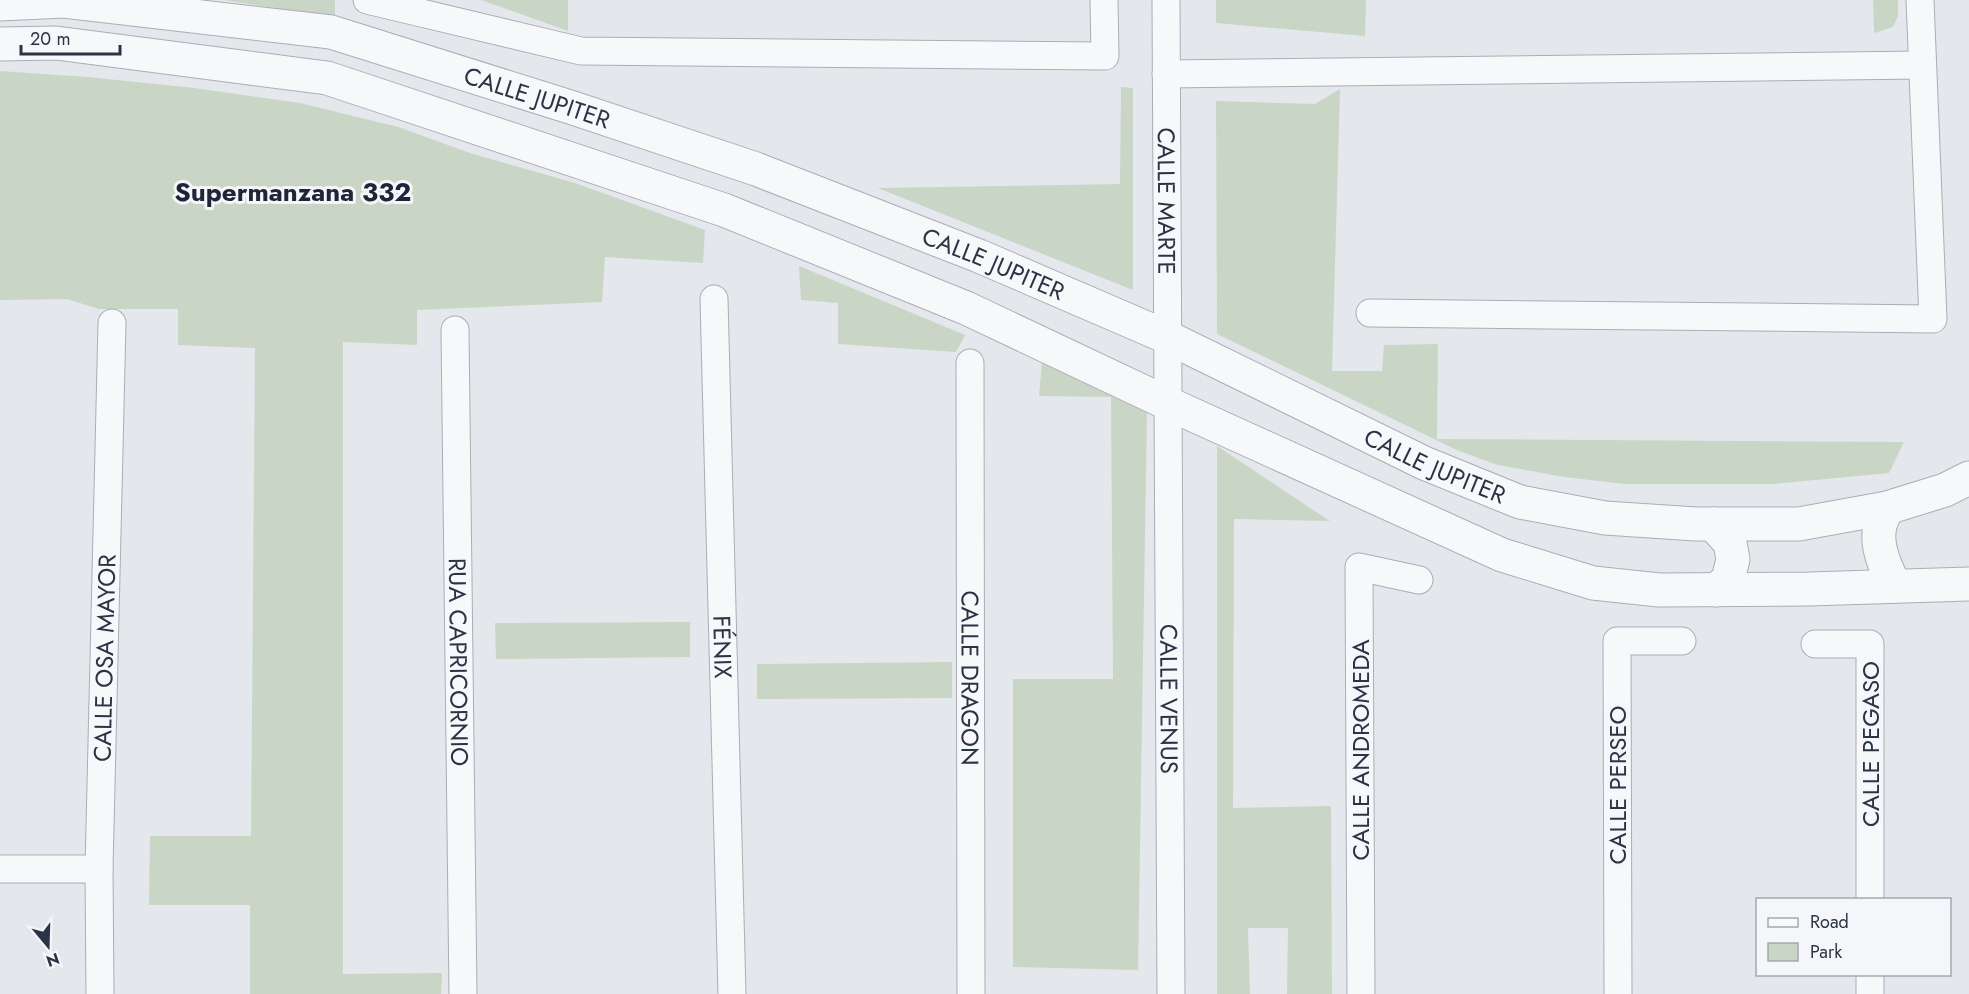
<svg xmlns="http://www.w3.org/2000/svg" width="1969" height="994" viewBox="0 0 1969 994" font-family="Jost,sans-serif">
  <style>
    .green { fill: #c9d6c5 }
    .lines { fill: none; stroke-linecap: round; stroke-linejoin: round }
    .minor-casing { stroke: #a9aeb7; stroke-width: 29 }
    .tertiary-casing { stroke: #a9aeb7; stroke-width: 35 }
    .minor { stroke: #f7f8fa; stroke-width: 27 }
    .tertiary { stroke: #f7f8fa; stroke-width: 33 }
    .labels { text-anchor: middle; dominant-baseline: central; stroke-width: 6; stroke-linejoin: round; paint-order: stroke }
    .street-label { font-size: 24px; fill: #2b3445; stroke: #f4f6f9 }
    .neighbourhood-label { font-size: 26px; font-weight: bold; fill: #1d2536; stroke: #f4f6f9 }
  </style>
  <rect width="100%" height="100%" fill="#e4e7ec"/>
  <g class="green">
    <polygon points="224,0 335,0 335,18"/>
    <polygon points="481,0 568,0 568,31"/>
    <polygon points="1216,0 1366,0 1365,36 1216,23"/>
    <polygon points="1873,0 1898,0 1898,16 1893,27 1874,33"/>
    <polygon points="0,71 88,77 194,88 300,103 398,127 473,154 575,183 705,230 703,263 605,257 602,302 417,310 417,345 343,342 343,974 442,973 441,994 250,994 250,905 149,905 150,836 251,836 255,348 178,345 178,309 99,309 67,299 0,300"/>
    <polygon points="1121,87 1133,88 1133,290 878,188 1120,184"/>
    <polygon points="1340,89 1332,371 1382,371 1384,345 1438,344 1437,439 1904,442 1889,473 1773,484 1625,484 1564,477 1498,465 1459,451 1217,334 1216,101 1315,104"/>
    <polygon points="799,266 965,335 956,352 838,344 838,303 801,300"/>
    <polygon points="1042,362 1147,410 1138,970 1013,967 1013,679 1113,679 1111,397 1039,396"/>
    <polygon points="1217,446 1330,521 1234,519 1233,808 1331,806 1332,994 1287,994 1288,928 1248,928 1250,994 1217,994"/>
    <polygon points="690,622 690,657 496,659 495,623"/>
    <polygon points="952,662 952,698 757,699 757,664"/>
  </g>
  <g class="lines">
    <g class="minor-casing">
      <g id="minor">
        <polyline points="367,0 581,51 1105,56 1104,0"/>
        <path id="s1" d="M1166,0L1171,994"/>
        <polyline points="1166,74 1922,65"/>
        <path id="s2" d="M714,299L732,994"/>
        <polyline points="1370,313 1933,319 1920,0"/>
        <path id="s3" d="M455,330L463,994"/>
        <path id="s4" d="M970,363L971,994"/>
        <polyline points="1815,644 1870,644 1870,900"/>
        <polyline points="0,869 99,869"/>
        <path id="s5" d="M100,994L99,869L112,323"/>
        <polyline points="1361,994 1359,567 1419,580"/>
        <polyline points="1618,994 1617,641 1682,641"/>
        <polyline points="1870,994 1870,974"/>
      </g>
    </g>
    <g class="tertiary-casing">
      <g id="tertiary">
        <path id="s6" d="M0,4L64,1L331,32L570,107L756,169L979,256L1167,337L1424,463L1520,502L1605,518L1696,524H1799L1887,508L1945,490L1969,478"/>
        <polyline points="0,44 56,43 327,78 724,210 966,308 1167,403 1502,555 1593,583 1659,590 1809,589 1969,584"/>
        <path d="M1887,508C1885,514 1881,520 1880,526C1875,546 1886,569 1895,586"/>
        <polyline points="1713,524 1730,543 1733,559 1728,580 1715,590"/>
      </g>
    </g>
    <use href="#minor" class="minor"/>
    <use href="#tertiary" class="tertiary"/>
  </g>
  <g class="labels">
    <g class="street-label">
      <text stroke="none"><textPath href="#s6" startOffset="549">CALLE JUPITER</textPath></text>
      <text stroke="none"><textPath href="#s1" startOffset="201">CALLE MARTE</textPath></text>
      <text stroke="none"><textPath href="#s6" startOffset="1035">CALLE JUPITER</textPath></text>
      <text stroke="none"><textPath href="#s6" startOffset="1521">CALLE JUPITER</textPath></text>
      <text stroke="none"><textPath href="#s2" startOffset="348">FÉNIX</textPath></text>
      <text stroke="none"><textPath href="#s5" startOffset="336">CALLE OSA MAYOR</textPath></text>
      <text stroke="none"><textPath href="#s3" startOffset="332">RUA CAPRICORNIO</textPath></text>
      <text stroke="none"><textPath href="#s4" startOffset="315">CALLE DRAGON</textPath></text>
      <text stroke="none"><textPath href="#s1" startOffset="699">CALLE VENUS</textPath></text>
      <text transform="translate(1870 744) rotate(-90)">CALLE PEGASO</text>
      <text transform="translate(1360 750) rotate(-90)">CALLE ANDROMEDA</text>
      <text transform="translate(1617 785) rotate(-90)">CALLE PERSEO</text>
    </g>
    <g class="neighbourhood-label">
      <text x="293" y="192">Supermanzana 332</text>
    </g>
  </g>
  <rect x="1756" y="898" width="195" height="78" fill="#f4f6f9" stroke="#a4a8b1" stroke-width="1.5"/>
  <rect x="1768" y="918" width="30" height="9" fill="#f7f8fa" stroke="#a4a8b1" stroke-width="1.5"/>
  <text x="1810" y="928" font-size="18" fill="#2b3445">Road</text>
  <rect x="1768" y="943" width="30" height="18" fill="#c9d6c5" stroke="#a4a8b1" stroke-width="1.5"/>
  <text x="1810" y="958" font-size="18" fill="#2b3445">Park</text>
  <g transform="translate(48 946) rotate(161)" stroke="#f4f6f9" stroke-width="4.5" paint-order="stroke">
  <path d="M0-4.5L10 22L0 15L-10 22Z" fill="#2b3445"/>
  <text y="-9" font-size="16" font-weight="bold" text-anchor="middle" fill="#2b3445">N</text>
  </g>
  <path d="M21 45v9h99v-9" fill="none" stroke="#2b3445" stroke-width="3"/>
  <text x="30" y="45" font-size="18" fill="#2b3445" stroke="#f4f6f9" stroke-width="4.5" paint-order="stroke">20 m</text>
</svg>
